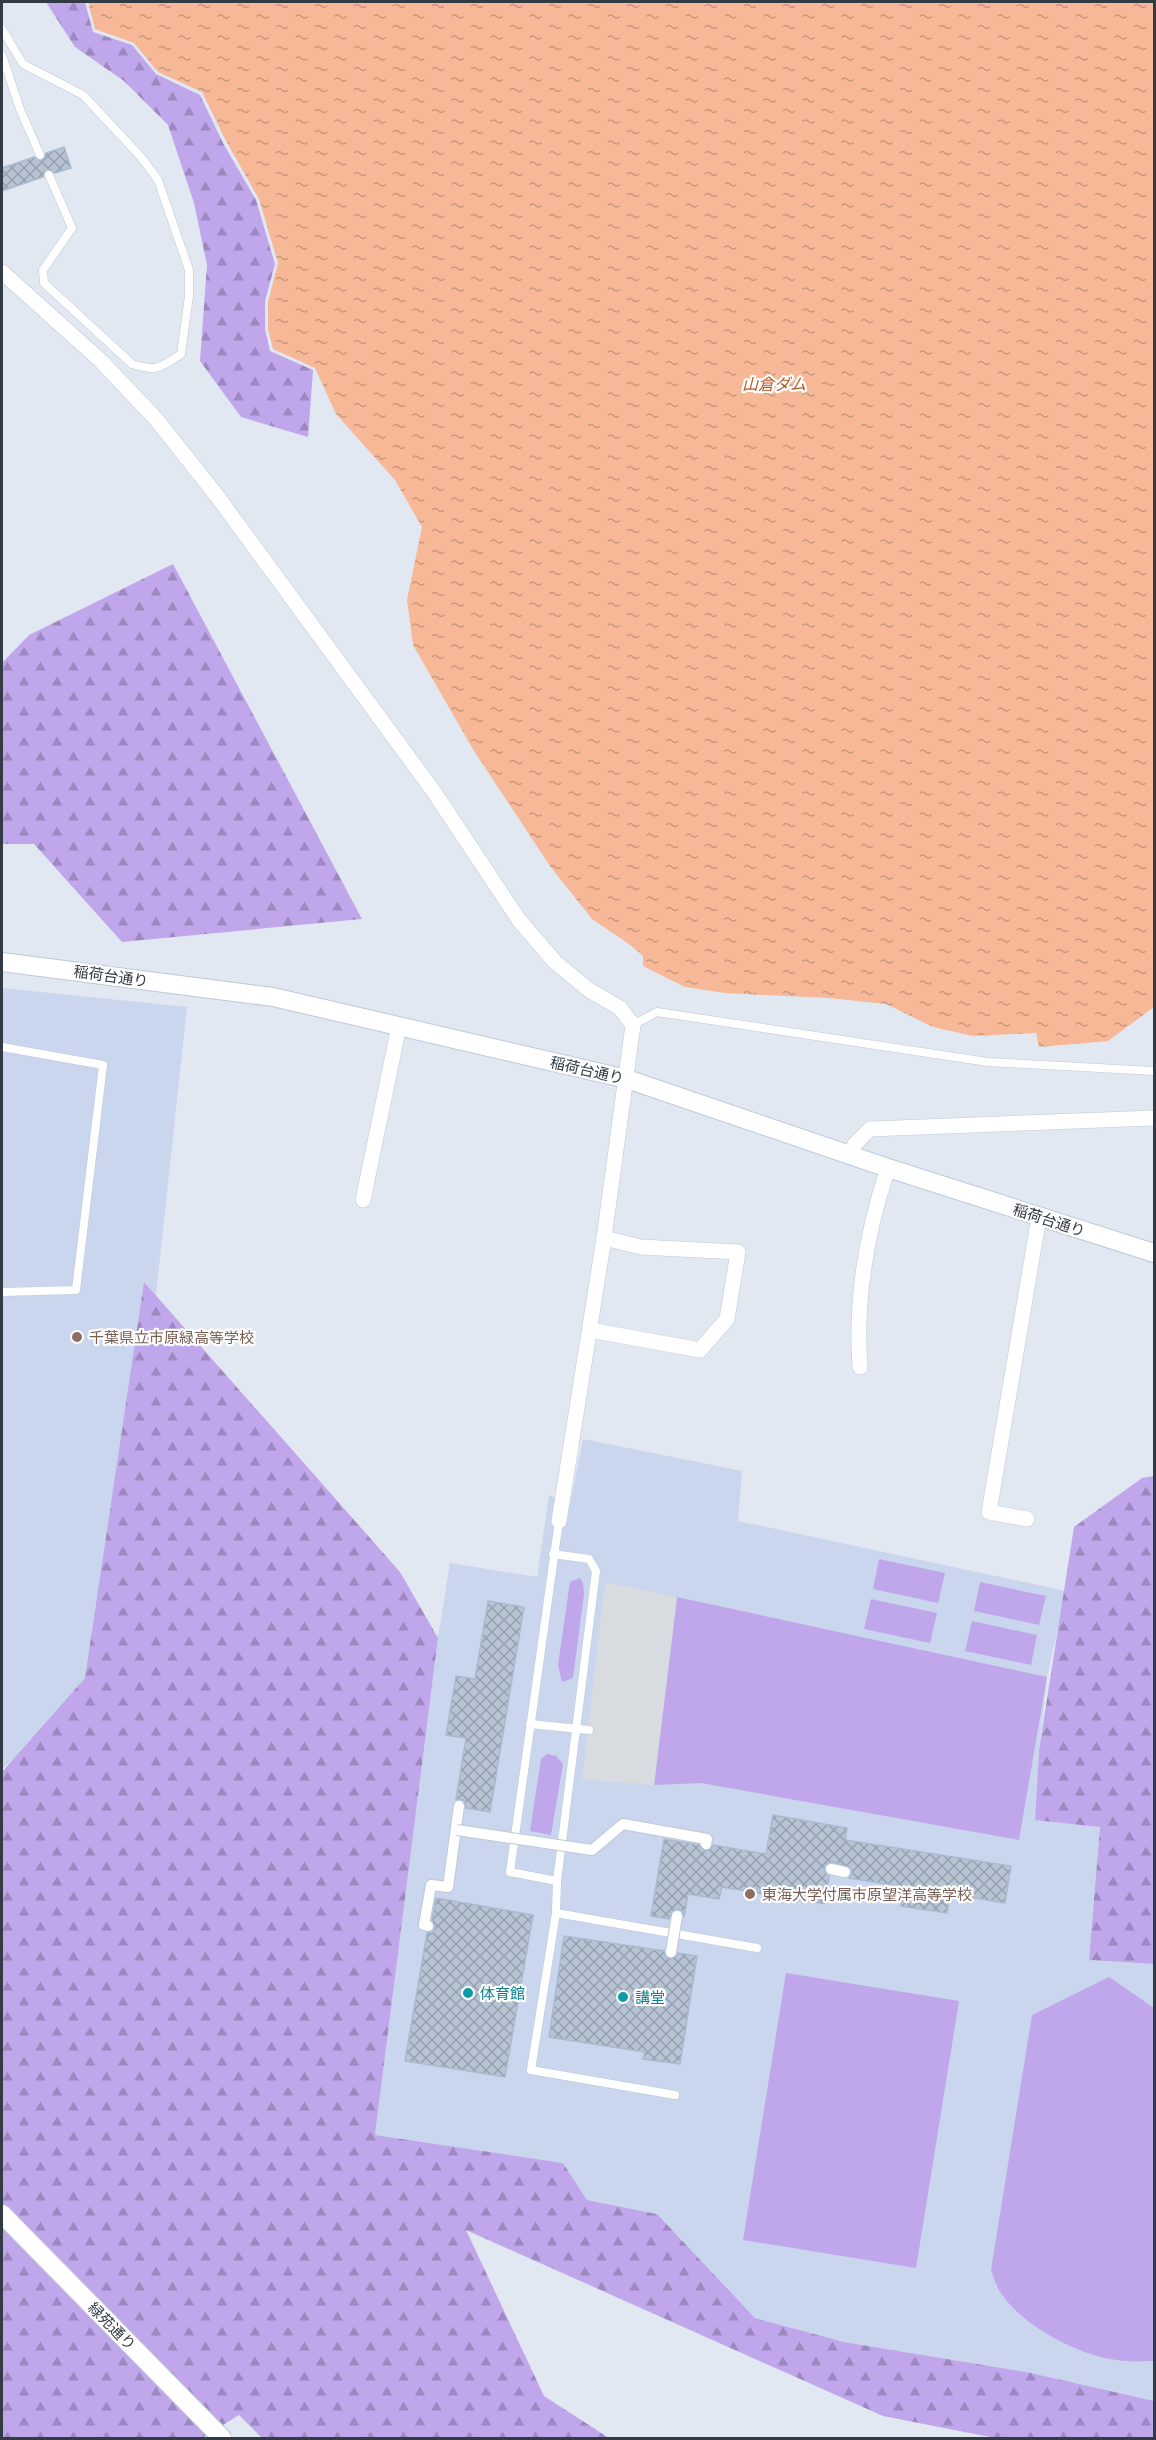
<svg xmlns="http://www.w3.org/2000/svg" width="1156" height="2440" viewBox="0 0 1156 2440" font-family="Montserrat,'Noto Sans JP',sans-serif">
  <style>
    .education { fill: #cad6ed }
    .grass { fill: #c0a6eb }
    .forest { fill: url(#forest-firs) }
    .parking { fill: #d8dbdf }
    .water { fill: url(#water-ripples) }
    .building { fill: url(#building-cross-hatch); stroke: #a9bad0; stroke-width: 1.5 }
    .lines { fill: none; stroke-linecap: round; stroke-linejoin: round }
    .service-casing { stroke: #bdc8d9; stroke-width: 9 }
    .pedestrian-casing { stroke: #bdc8d9; stroke-width: 12 }
    .minor-casing { stroke: #bdc8d9; stroke-width: 16 }
    .tertiary-casing { stroke: #bdc8d9; stroke-width: 20 }
    .service { stroke: #fff; stroke-width: 8 }
    .pedestrian { stroke: #fff; stroke-width: 10 }
    .minor { stroke: #fff; stroke-width: 15 }
    .tertiary { stroke: #fff; stroke-width: 18 }
    .pedestrian-bridge-casing { stroke: #bdc8d9; stroke-width: 12; stroke-linecap: butt }
    .pedestrian-bridge { stroke: #fff; stroke-width: 10 }
    .education-dot { fill: #8d6e63; stroke: #fff; stroke-width: 2 }
    .culture-dot { fill: #0f9aa8; stroke: #fff; stroke-width: 2 }
    .labels { text-anchor: middle; dominant-baseline: central; stroke-width: 4.5; stroke-linejoin: round; paint-order: stroke }
    .street-label { font-size: 15px; fill: #323a44; stroke: #fff }
    .education-label { font-size: 15px; fill: #785e54; stroke: #fff; text-anchor: start }
    .culture-label { font-size: 15px; fill: #0d838f; stroke: #fff; text-anchor: start }
    .water-label { font-size: 16px; font-style: italic; fill: #b75823; stroke: #fff }
  </style>
  <defs>
    <pattern id="forest-firs" width="22" height="20" patternUnits="userSpaceOnUse" patternTransform="scale(1.5)"><rect width="22" height="20" fill="#c0a6eb"/><path d="M5 1l3.5 6h-7zM16 11l3.5 6h-7z" fill="#9d88c0"/></pattern>
    <pattern id="water-ripples" width="26" height="14" patternUnits="userSpaceOnUse" patternTransform="scale(1.5)"><rect width="26" height="14" fill="#f6b897"/><path d="M2 4q2-2 4 0t4 0M15 11q2-2 4 0t4 0" fill="none" stroke="#c8977d"/></pattern>
    <pattern id="building-cross-hatch" width="8" height="8" patternUnits="userSpaceOnUse" patternTransform="scale(1.5)"><rect width="8" height="8" fill="#b6c4d4"/><path d="M0 0l8 8M0 8l8-8" fill="none" stroke="#95a0ae"/></pattern>
  </defs>
  <rect width="100%" height="100%" fill="#e1e8f2"/>
  <g class="education">
    <polygon points="2,988 187,1007 116,1667 2,1769"/>
    <polygon points="583,1439 742,1471 738,1521 1066,1591 1047,1677 1039,1750 1035,1819 1100,1827 1089,1960 1154,1964 1154,2401 1031,2373 844,2342 755,2318 657,2214 587,2200 563,2163 375,2135 438,1638 450,1563 537,1577 549,1495 570,1504"/>
  </g>
  <g class="grass">
    <polygon points="879,1559 945,1573 938,1603 873,1589"/>
    <polygon points="580,1578 583,1583 584,1594 573,1678 562,1682 558,1665 570,1582"/>
    <polygon points="980,1582 1046,1596 1039,1625 974,1611"/>
    <polygon points="677,1597 1047,1677 1019,1840 701,1783 654,1785"/>
    <polygon points="871,1599 937,1613 930,1643 864,1629"/>
    <polygon points="972,1621 1037,1635 1031,1665 965,1651"/>
    <polygon points="547,1754 556,1756 563,1764 551,1835 530,1831 541,1759"/>
    <polygon points="786,1973 959,2001 916,2268 743,2240"/>
    <path d="M1109,1977L1154,2008V2361C1145,2361 1136,2362 1127,2361C1084,2359 1024,2328 1000,2292C996,2285 994,2277 991,2270L1032,2015Z"/>
  </g>
  <g class="forest">
    <polygon points="46,2 85,2 93,32 132,45 156,74 200,95 223,143 256,200 275,264 265,301 265,329 270,351 313,370 308,437 241,417 200,361 207,265 194,203 168,125 124,81 75,47"/>
    <polygon points="173,564 362,919 122,942 34,844 2,844 2,663 29,635"/>
    <polygon points="144,1282 400,1572 438,1638 375,2135 563,2163 587,2200 657,2214 755,2318 844,2342 1031,2373 1154,2401 1154,2438 995,2438 883,2416 466,2230 544,2396 609,2438 262,2438 239,2415 202,2438 2,2438 2,1772 85,1678"/>
    <polygon points="1154,1476 1154,1964 1089,1960 1100,1827 1035,1820 1039,1750 1074,1527 1142,1478"/>
  </g>
  <polygon class="parking" points="605,1582 677,1597 654,1785 582,1780"/>
  <polygon class="water" points="88,2 1154,2 1154,1007 1108,1041 1039,1047 1036,1033 973,1036 933,1027 886,1004 829,998 725,993 685,987 643,966 643,956 629,944 592,919 550,866 474,751 413,645 407,600 422,527 395,480 336,414 315,368 273,349 268,329 268,302 278,263 259,199 226,141 202,92 158,72 134,43 95,29"/>
  <g class="building">
    <polygon points="64,147 71,168 55,173 47,169 44,172 43,177 2,191 2,168 34,157 42,161 46,153"/>
    <polygon points="488,1601 524,1607 490,1812 466,1808 464,1800 456,1799 466,1738 446,1735 456,1676 475,1679"/>
    <polygon points="773,1815 847,1828 845,1840 1011,1866 1005,1903 950,1894 947,1913 901,1906 904,1887 849,1878 852,1873 850,1867 832,1862 826,1864 824,1868 826,1874 829,1876 825,1904 722,1887 719,1899 688,1894 684,1917 682,1911 678,1909 672,1911 669,1919 651,1916 664,1839 699,1845 705,1851 711,1849 713,1845 766,1854"/>
    <polygon points="436,1898 533,1915 505,2077 405,2061 427,1933 433,1932 435,1927 432,1920"/>
    <polygon points="564,1936 664,1951 666,1957 670,1959 676,1957 678,1953 697,1956 680,2064 643,2059 645,2052 549,2037"/>
  </g>
  <g class="lines">
    <g class="service-casing">
      <g id="service">
        <path d="M2,29L23,64L83,95L141,157L158,180L189,270V296L181,354C161,368 156,372 132,364L44,283L43,270L72,228L49,175"/>
        <polyline points="2,55 20,109 40,155"/>
        <polyline points="633,1025 657,1012 988,1062 1154,1071"/>
        <polyline points="2,1047 103,1065 76,1290 2,1292"/>
        <polyline points="553,1554 589,1559 596,1571 557,1881 556,1913 531,2070 675,2095"/>
        <polyline points="530,1724 589,1730"/>
        <polyline points="557,1881 510,1872 559,1521"/>
        <polyline points="556,1913 757,1948"/>
      </g>
    </g>
    <g class="pedestrian-casing">
      <g id="pedestrian">
        <polyline points="831,1869 845,1872"/>
        <polyline points="428,1926 424,1925 431,1885 448,1887 459,1806"/>
      </g>
    </g>
    <g class="minor-casing">
      <g id="minor">
        <polyline points="2,272 100,360 156,419 217,496 434,792 519,920 555,962 589,990 620,1008 633,1025 604,1238 559,1521"/>
        <polyline points="850,1155 855,1144 870,1129 1154,1118"/>
        <polyline points="363,1200 399,1026"/>
        <polyline points="590,1330 700,1350 727,1319 738,1252 641,1247 604,1238"/>
        <path d="M860,1367C855,1300 867,1231 888,1168"/>
        <polyline points="1027,1519 989,1512 1039,1217"/>
      </g>
    </g>
    <g class="tertiary-casing">
      <g id="tertiary">
        <polyline points="2,962 273,997 627,1079 888,1168 1154,1253"/>
        <polyline points="2,2214 222,2438"/>
      </g>
    </g>
    <use href="#service" class="service"/>
    <use href="#pedestrian" class="pedestrian"/>
    <use href="#minor" class="minor"/>
    <use href="#tertiary" class="tertiary"/>
    <g class="pedestrian-bridge-casing">
      <g id="pedestrian-bridge">
        <polyline points="457,1830 592,1850 623,1824 707,1839 706,1844"/>
        <polyline points="671,1952 677,1916"/>
      </g>
    </g>
    <use href="#pedestrian-bridge" class="pedestrian-bridge"/>
  </g>
  <g class="education-dot">
    <circle cx="77" cy="1337" r="6"/>
    <circle cx="750" cy="1894" r="6"/>
  </g>
  <g class="culture-dot">
    <circle cx="468" cy="1993" r="6"/>
    <circle cx="623" cy="1997" r="6"/>
  </g>
  <g class="labels">
    <g class="street-label">
      <text transform="translate(111 976) rotate(8)">稲荷台通り</text>
      <text transform="translate(587 1070) rotate(13)">稲荷台通り</text>
      <text transform="translate(1049 1220) rotate(18)">稲荷台通り</text>
      <text transform="translate(112 2326) rotate(45)">緑苑通り</text>
    </g>
    <g class="education-label">
      <text x="89" y="1337">千葉県立市原緑高等学校</text>
      <text x="762" y="1894">東海大学付属市原望洋高等学校</text>
    </g>
    <g class="culture-label">
      <text x="480" y="1993">体育館</text>
      <text x="635" y="1997">講堂</text>
    </g>
    <g class="water-label">
      <text x="774" y="384">山倉ダム</text>
    </g>
  </g>
  <rect width="1156" height="2440" fill="none" stroke="#323a44" stroke-width="6"/>
</svg>
